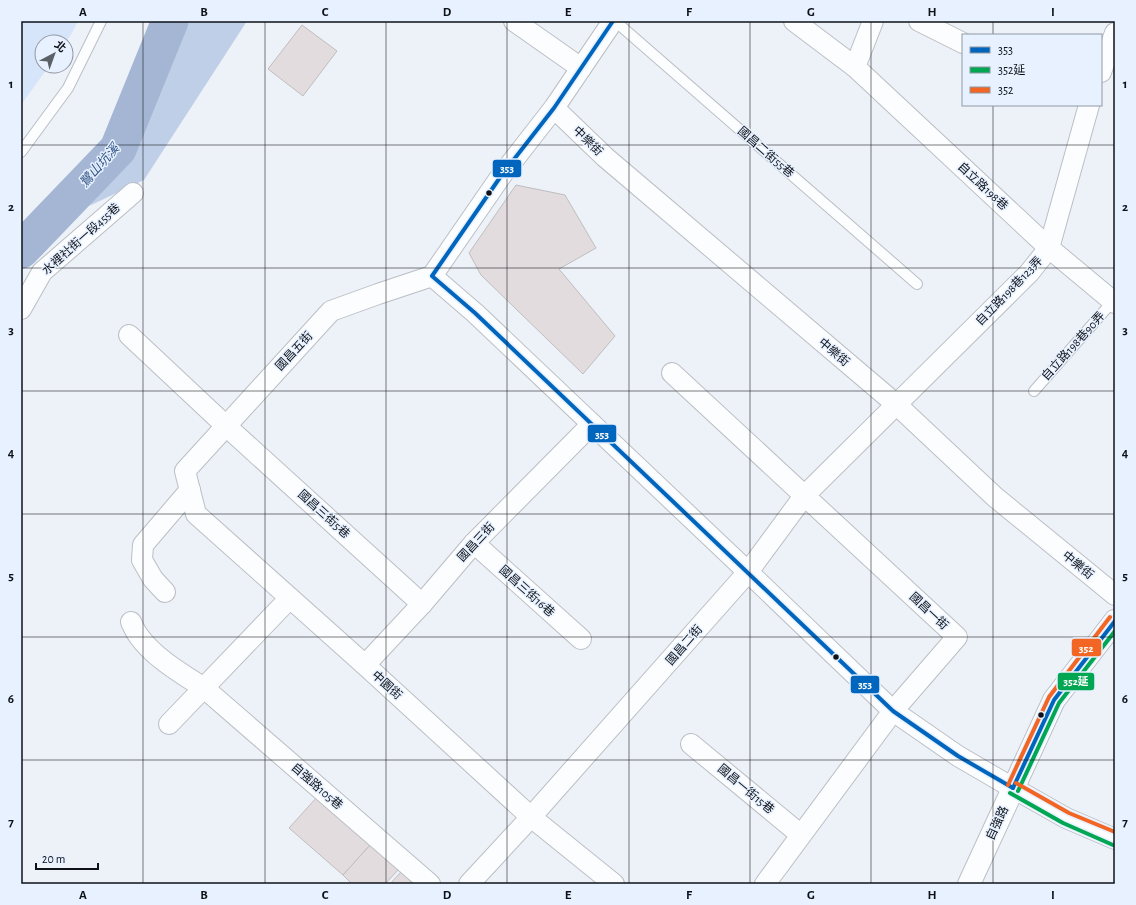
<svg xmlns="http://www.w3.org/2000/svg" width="1136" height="905" viewBox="0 0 1136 905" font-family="'Alegreya Sans','Noto Sans TC',sans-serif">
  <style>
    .green { fill: #d7e5fb }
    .forest { fill: #bfcfe7 }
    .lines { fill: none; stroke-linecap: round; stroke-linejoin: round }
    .river { stroke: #a4b6d3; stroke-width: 37 }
    .building { fill: #e3dcde; stroke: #bfbdbf }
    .lane-casing { stroke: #bbbfc5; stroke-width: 12 }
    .street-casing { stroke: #bbbfc5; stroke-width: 22 }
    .secondary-casing { stroke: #bbbfc5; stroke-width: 24 }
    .lane { stroke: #fcfdfe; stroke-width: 10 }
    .street { stroke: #fcfdfe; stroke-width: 20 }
    .secondary { stroke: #fcfdfe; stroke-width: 22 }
    .bus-1-casing { stroke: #e7f1ff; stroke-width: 7 }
    .bus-2-casing { stroke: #e7f1ff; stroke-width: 7 }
    .bus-3-casing { stroke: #e7f1ff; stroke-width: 7 }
    .bus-1 { stroke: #0065bd; stroke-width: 4 }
    .bus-2 { stroke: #00a651; stroke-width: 4 }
    .bus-3 { stroke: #f26522; stroke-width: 4 }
    .grid { fill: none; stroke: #0e1218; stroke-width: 1; stroke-opacity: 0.55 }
    .bus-dot { fill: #0e1218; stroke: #e7f1ff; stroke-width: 1.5 }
    .labels { text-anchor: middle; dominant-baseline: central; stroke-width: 3; stroke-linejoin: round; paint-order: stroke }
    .street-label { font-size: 12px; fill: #0e1218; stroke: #e7f1ff }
    .water-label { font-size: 13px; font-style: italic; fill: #325486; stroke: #e7f1ff }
    .line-badge { stroke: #e7f1ff; stroke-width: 1.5 }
    .badge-label { font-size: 11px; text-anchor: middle; font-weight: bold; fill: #fff }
    .neatline { fill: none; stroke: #0e1218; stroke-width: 1.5 }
    .grid-label { font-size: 13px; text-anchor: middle; font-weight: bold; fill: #0e1218 }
  </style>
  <rect width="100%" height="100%" fill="#edf2f9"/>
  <polygon class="green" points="21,21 78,21 72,33 66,42 42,42 42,66 49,66 21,105"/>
  <polygon class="forest" points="188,21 247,21 144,180 89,206 133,154"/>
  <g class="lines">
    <polyline class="river" points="21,250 118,149 170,21"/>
  </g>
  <g class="building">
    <polygon points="302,25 337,51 303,96 268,69"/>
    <polygon points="516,185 565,195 596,248 559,269 615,336 583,374 481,275 469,253"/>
    <polygon points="318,796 371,844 343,875 289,828"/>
    <polygon points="371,844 399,869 385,884 352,884 343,875"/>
    <polygon points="401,872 414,884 390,884"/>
  </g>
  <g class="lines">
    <g class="lane-casing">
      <g id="lane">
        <polyline points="615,21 917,284"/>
        <polyline points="21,152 68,88 101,21"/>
        <polyline points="1034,391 1113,301"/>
      </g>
    </g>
    <g class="street-casing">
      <g id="street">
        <polyline points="514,21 581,68"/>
        <polyline points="613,21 554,108 501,176 432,276 475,313 748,572 893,711 958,756 1013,788 1066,818 1115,839"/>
        <polyline points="794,21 855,67 1049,248 1115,303"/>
        <polyline points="919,21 963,43"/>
        <polyline points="855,67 873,21"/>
        <polyline points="1101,72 1115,33"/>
        <polyline points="554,108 605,157 897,405 995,497 1115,595"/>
        <polyline points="432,276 378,294 331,311 185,471 196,514 365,665 531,817 614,884"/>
        <polyline points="21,309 42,272 133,193"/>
        <polyline points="129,335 225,425 422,604"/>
        <polyline points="672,373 957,637 893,711 765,884"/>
        <polyline points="474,543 581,639"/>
        <polyline points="165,592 153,579 142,560 143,545 190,490"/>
        <path d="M131,622C133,626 135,631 138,635C153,657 182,674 204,688L430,884"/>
        <polyline points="365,665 422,604 474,543 592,424"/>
        <polyline points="169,724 290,598"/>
        <polyline points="691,744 801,835"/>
        <polyline points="469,884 531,817 748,572 804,496 1029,273 1049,248 1089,105"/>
      </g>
    </g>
    <g class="secondary-casing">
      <polyline id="secondary" points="969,884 1054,700 1115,621"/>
    </g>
    <use href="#lane" class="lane"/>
    <use href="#street" class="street"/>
    <use href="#secondary" class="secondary"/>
    <g class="bus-1-casing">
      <g id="bus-1">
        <polyline points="613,21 554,108 501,176 432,276 475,313 893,711 958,756 1013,788"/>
        <polyline points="1013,788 1054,700 1115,621"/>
      </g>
    </g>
    <g class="bus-2-casing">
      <g id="bus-2">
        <polyline points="1018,791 1059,703 1115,631"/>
        <polyline points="1010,793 1063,823 1113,845"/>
      </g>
    </g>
    <g class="bus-3-casing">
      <g id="bus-3">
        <polyline points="1016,783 1069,813 1115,832"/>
        <polyline points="1008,785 1049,697 1110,617"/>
      </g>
    </g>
    <use href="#bus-1" class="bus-1"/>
    <use href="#bus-2" class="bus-2"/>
    <use href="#bus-3" class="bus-3"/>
  </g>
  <path class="grid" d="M143,21V884M265,21V884M386,21V884M507,21V884M629,21V884M750,21V884M871,21V884M993,21V35M993,105V884M21,145H1115M21,268H1115M21,391H1115M21,514H1115M21,637H1115M21,760H1115"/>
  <g class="bus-dot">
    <circle cx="489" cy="193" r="3.5"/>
    <circle cx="836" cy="657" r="3.5"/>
    <circle cx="1041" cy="715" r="3.5"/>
  </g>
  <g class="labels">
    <g class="street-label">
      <text transform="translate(588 141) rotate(44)">中樂街</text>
      <text transform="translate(766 152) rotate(41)">國昌二街55巷</text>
      <text transform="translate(983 186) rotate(43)">自立路198巷</text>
      <text transform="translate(81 239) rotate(-42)">水裡社街一段455巷</text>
      <text transform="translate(1009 291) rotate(-46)">自立路198巷123弄</text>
      <text transform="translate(1073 346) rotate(-48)">自立路198巷90弄</text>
      <text transform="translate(294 351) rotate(-47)">國昌五街</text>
      <text transform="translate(834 352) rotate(40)">中樂街</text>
      <text transform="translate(324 514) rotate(42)">國昌三街5巷</text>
      <text transform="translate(476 542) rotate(-47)">國昌三街</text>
      <text transform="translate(1078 565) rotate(39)">中樂街</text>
      <text transform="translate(527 591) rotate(42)">國昌三街16巷</text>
      <text transform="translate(929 611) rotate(43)">國昌一街</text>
      <text transform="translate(684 645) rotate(-49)">國昌二街</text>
      <text transform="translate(387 685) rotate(42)">中園街</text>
      <text transform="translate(317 786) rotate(41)">自強路105巷</text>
      <text transform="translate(746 789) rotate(40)">國昌一街15巷</text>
      <text transform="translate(997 823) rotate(-65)">自強路</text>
    </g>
    <g class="water-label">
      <text transform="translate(100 166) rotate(-49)">鷺山坑溪</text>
    </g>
  </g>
  <g class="line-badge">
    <rect x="492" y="159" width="30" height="19" rx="4" fill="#0065bd"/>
    <rect x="587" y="424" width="30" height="19" rx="4" fill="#0065bd"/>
    <rect x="1071" y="638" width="31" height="19" rx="4" fill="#f26522"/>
    <rect x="1057" y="672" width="38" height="19" rx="4" fill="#00a651"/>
    <rect x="850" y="675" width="30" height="19" rx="4" fill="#0065bd"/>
  </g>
  <g class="badge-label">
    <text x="507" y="172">353</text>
    <text x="602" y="438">353</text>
    <text x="1086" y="652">352</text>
    <text x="1076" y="685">352延</text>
    <text x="865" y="688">353</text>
  </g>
  <rect width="1136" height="905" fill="none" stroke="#e7f1ff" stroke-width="44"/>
  <rect x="962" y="34" width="140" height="72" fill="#e7f1ff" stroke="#9098a3"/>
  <rect x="970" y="47" width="20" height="6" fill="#0065bd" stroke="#9098a3"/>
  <text x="998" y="54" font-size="12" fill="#0e1218">353</text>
  <rect x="970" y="67" width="20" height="6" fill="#00a651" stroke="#9098a3"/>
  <text x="998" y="74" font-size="12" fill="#0e1218">352延</text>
  <rect x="970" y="87" width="20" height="6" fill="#f26522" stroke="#9098a3"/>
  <text x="998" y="94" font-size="12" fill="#0e1218">352</text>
  <g transform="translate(54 54) rotate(41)"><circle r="19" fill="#e7f1ff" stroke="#9098a3"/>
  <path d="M0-3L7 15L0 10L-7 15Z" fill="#5c6067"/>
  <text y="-6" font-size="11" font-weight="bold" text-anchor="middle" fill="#0e1218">北</text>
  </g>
  <path d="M36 863v6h62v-6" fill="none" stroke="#0e1218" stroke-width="2"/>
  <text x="42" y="863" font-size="12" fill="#0e1218" stroke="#e7f1ff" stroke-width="3" paint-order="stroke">20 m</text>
  <rect x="22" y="22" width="1092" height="861" class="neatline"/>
  <g class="grid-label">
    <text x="83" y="16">A</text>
    <text x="204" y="16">B</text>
    <text x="325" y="16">C</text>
    <text x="447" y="16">D</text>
    <text x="568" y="16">E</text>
    <text x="689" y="16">F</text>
    <text x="811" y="16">G</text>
    <text x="932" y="16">H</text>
    <text x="1053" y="16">I</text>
    <text x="11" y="88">1</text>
    <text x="1125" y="88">1</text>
    <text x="11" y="211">2</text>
    <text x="1125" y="211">2</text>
    <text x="11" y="334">3</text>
    <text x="1125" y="334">3</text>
    <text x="11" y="457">4</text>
    <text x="1125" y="457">4</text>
    <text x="11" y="580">5</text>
    <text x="1125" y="580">5</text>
    <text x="11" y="703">6</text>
    <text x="1125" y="703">6</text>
    <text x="11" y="826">7</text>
    <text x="1125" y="826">7</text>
    <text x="83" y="899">A</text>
    <text x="204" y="899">B</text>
    <text x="325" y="899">C</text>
    <text x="447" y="899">D</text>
    <text x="568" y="899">E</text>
    <text x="689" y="899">F</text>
    <text x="811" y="899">G</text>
    <text x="932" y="899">H</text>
    <text x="1053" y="899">I</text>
  </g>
</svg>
